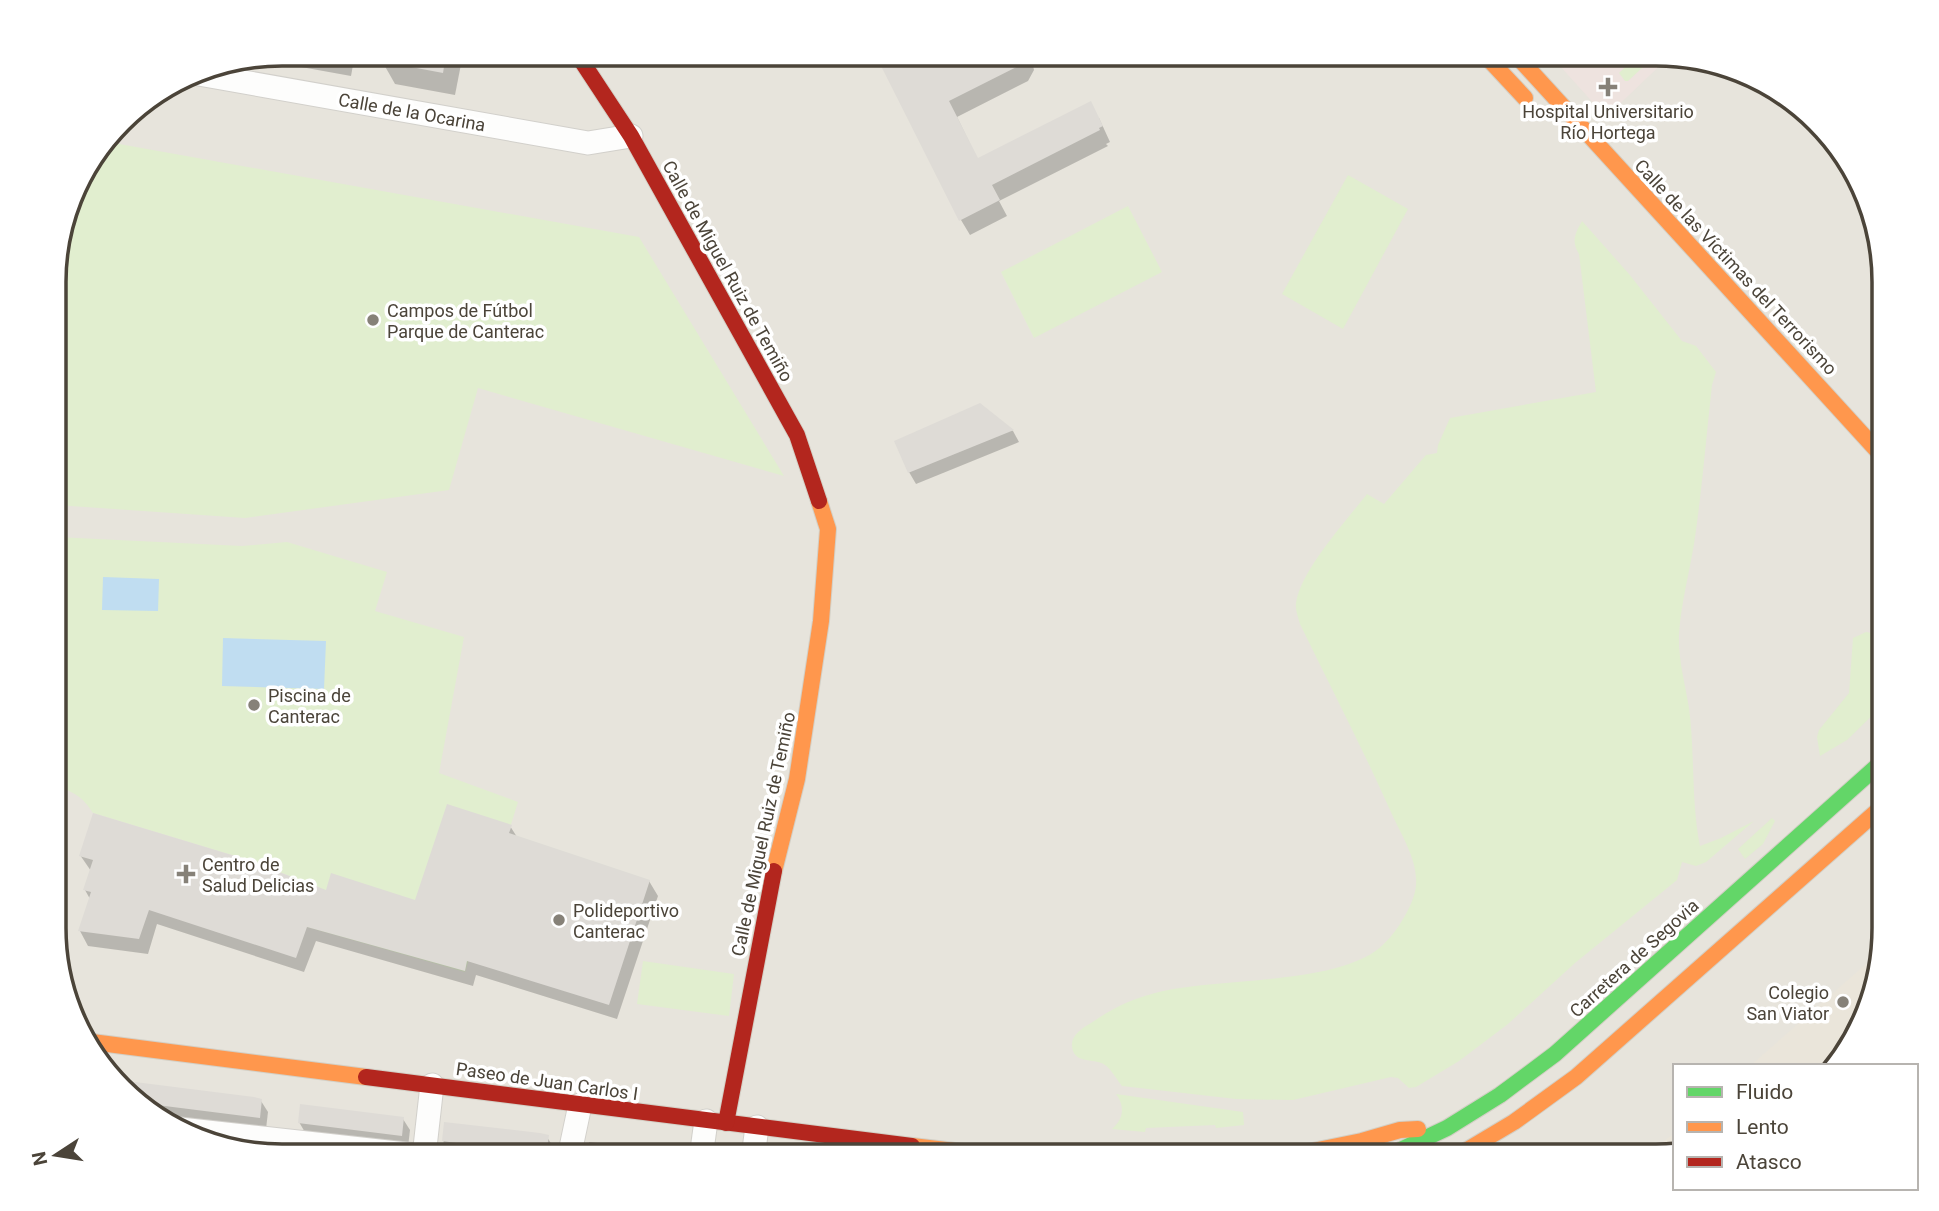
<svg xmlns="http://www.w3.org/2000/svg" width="1939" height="1211" viewBox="0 0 1939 1211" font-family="Roboto,sans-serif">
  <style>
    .residential { fill: #e7e4dc }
    .education { fill: #eae5da }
    .medical { fill: #eee3df }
    .green { fill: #e1eecf }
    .water { fill: #c0ddf1 }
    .shadow { fill: #0003 }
    .building { fill: #dedbd6 }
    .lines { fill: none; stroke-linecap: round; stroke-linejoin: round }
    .street-casing { stroke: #d2d0cb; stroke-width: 25 }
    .fast-casing { stroke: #d3cfc5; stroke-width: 18 }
    .slow-casing { stroke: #d3cfc5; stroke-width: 18 }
    .jam-casing { stroke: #d3cfc5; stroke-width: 18 }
    .street { stroke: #fdfdfc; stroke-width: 23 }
    .fast { stroke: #63d668; stroke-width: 16 }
    .slow { stroke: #ff974d; stroke-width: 16 }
    .jam { stroke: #b3261e; stroke-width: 16 }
    .poi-dot { fill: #868178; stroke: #fff; stroke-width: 2.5 }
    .labels { text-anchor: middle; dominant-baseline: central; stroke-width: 7; stroke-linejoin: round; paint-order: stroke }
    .poi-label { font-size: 18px; fill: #4b4439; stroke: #fff; text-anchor: start }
    .street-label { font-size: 18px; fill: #4b4439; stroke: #fff }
    .rim { fill: none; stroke: #4b4439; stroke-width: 3.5 }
  </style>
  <rect width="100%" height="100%" fill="#f4f2ee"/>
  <polygon class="residential" points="282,54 1657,54 1730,66 1783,92 1854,168 1884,267 1884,943 1847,1055 1835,1066 1675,1066 1675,1155 1671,1156 282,1157 223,1149 156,1119 85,1043 56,958 56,253 78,181 132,111 195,71"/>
  <g class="education">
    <polygon points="1882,950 1847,1055 1835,1066 1750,1066"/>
    <polygon points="1675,1132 1675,1155 1647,1156"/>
  </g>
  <polygon class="medical" points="1549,54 1657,54 1670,56 1606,117"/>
  <g class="green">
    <polygon points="1639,54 1657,54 1628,81 1625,81 1619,73"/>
    <polygon points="108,142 639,237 784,476 478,388 449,490 245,518 56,505 56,253 78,181"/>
    <polygon points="1348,175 1408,209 1343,329 1282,294"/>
    <polygon points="1128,206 1162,272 1034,338 1001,272"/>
    <path d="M1582,221L1629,274L1682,341L1696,346L1716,372L1712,385C1706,438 1702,491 1694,544C1689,574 1681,604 1679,634C1678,659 1685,683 1689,708C1695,754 1691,801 1700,846L1721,838L1754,821L1706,862L1696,866L1682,862L1677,880L1575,963L1508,1024L1459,1061L1416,1087L1409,1088L1398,1078L1391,1077L1293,1100L1236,1099L1122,1086C1117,1080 1112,1070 1105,1065C1096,1058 1078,1064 1073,1051C1068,1037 1081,1029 1091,1023C1114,1007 1136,997 1163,991C1224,978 1319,984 1371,954C1384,946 1395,933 1403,919C1409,909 1415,897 1416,885C1418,859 1400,833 1390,810C1362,747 1330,686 1300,624C1298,617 1295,610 1296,603C1301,570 1346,521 1367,494L1384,504L1426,455L1437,453L1438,445L1450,418L1596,392L1579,254C1571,241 1575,234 1582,221Z"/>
    <path d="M56,537L242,546L287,542L387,572L375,611L464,637L439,773L518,802L465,972L307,927L319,887L245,859L93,813C83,797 74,792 56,786Z"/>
    <polygon points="1866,632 1882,635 1884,640 1884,704 1847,740 1820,756 1817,737 1819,730 1849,693 1853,638"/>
    <polygon points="1772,818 1775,821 1763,844 1745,859 1738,849"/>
    <polygon points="643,961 734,974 729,1016 637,1004"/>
    <path d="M1116,1094L1243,1112L1244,1125L1216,1128L1215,1125L1146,1128L1145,1132L1112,1129C1124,1119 1125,1106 1116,1094Z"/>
  </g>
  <g class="water">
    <polygon points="103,577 159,579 158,611 102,610"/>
    <polygon points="223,638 326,641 324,689 222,686"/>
  </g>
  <g class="shadow">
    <polygon points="284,54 355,54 351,76 290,65"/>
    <polygon points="383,54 463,54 455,95 395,84 382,61"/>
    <polygon points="1031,57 1034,70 1028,81 957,117 978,160 1099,118 1110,142 1106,144 1108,146 999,201 1007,216 970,235 961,220 930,67"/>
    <polygon points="980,405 1013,431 1019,442 916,484 909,472"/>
    <polygon points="510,826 517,837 649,881 658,896 617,1019 476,975 473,986 316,941 304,972 157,924 148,954 88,946 80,931 90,899 85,890 91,871 80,855 327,892 416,903"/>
    <polygon points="123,1083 261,1101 268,1112 266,1129 152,1115"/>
    <polygon points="403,1119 410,1130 408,1147 306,1134 299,1122"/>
    <polygon points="446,1124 547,1137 554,1148 553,1157 548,1157 549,1144 546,1144 544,1157 480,1157 454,1154 455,1157 448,1157 443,1146"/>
    <polygon points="589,1142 683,1153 687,1157 588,1157"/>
  </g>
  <g class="building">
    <polygon points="391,54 446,54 443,73 390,63"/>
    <polygon points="875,54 925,54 930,65 952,54 1042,54 949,101 978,158 1091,101 1103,126 1099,128 1100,130 992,185 1000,200 959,221"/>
    <polygon points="980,403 1014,430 908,473 894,441"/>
    <polygon points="447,804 512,825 509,833 650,880 609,1005 467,961 465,971 307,927 296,958 149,910 139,939 78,931 91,892 83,890 93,860 79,856 93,813 245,859 326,890 331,873 415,900"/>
    <polygon points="119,1080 254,1097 262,1099 260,1118 141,1103"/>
    <polygon points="300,1104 404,1117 402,1136 298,1123"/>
    <polygon points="444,1122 540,1133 549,1135 546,1155 442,1141"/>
  </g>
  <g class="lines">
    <g class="street-casing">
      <g id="street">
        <polyline points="193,73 588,143 631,136"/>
        <polyline points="180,1129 433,1157"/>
        <polyline points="424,1156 432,1085"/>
        <polyline points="569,1157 580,1105"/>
        <polyline points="701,1157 706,1121"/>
        <polyline points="753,1157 757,1127"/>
      </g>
    </g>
    <g class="fast-casing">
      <polyline id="fast" points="1388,1156 1447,1128 1500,1095 1555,1054 1884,760"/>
    </g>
    <g class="slow-casing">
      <g id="slow">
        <polyline points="1484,54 1525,98"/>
        <polyline points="1515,54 1884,458"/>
        <polyline points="774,871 797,779 821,621 828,529 819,501"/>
        <polyline points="84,1041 366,1077"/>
        <polyline points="912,1146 1006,1157"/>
        <polyline points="1288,1156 1362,1141 1400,1130 1418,1129"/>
        <polyline points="1457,1156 1514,1122 1576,1077 1884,805"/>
      </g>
    </g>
    <g class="jam-casing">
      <g id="jam">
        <polyline points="577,54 631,136 797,435 819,501"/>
        <polyline points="366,1077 912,1146"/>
        <polyline points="726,1123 774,871"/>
      </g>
    </g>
    <use href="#street" class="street"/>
    <use href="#fast" class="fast"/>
    <use href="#slow" class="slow"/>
    <use href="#jam" class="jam"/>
  </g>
  <g class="poi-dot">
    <path d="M1604.5 76.5h7v7h7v7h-7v7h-7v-7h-7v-7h7z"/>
    <circle cx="373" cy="320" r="7"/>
    <circle cx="254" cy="705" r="7"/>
    <path d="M182.5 863.5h7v7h7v7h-7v7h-7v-7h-7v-7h7z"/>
    <circle cx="559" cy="920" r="7"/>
    <circle cx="1843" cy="1002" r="7"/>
  </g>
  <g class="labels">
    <g class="poi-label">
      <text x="1608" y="111" text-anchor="middle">Hospital Universitario<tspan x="1608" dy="21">Río Hortega</tspan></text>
      <text x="387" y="310">Campos de Fútbol<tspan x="387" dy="21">Parque de Canterac</tspan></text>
      <text x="268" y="695">Piscina de<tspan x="268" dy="21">Canterac</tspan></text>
      <text x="202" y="864">Centro de<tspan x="202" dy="21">Salud Delicias</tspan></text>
      <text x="573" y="910">Polideportivo<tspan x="573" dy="21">Canterac</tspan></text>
      <text x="1829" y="992" text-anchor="end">Colegio<tspan x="1829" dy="21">San Viator</tspan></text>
    </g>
    <g class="street-label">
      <text transform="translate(412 112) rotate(10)">Calle de la Ocarina</text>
      <text transform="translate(1736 267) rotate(47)">Calle de las Víctimas del Terrorismo</text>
      <text transform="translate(728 271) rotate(61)">Calle de Miguel Ruiz de Temiño</text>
      <text transform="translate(763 834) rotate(-78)">Calle de Miguel Ruiz de Temiño</text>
      <text transform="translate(1634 958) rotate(-42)">Carretera de Segovia</text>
      <text transform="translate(547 1081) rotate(8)">Paseo de Juan Carlos I</text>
    </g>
  </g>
  <path d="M0 0H1939V1211H0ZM282 66H1656A216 216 0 0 1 1872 282V928A216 216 0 0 1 1656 1144H282A216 216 0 0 1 66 928V282A216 216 0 0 1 282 66Z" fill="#fff" fill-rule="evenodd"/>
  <path class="rim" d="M282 66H1656A216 216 0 0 1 1872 282V928A216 216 0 0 1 1656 1144H282A216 216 0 0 1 66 928V282A216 216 0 0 1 282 66Z"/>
  <rect x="1673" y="1064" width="245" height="126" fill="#ffffff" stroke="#b7b4b0" stroke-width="2"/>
  <rect x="1687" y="1087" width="35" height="10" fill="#63d668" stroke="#b7b4b0" stroke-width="2"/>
  <text x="1736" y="1099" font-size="21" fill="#4b4439">Fluido</text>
  <rect x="1687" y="1122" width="35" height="10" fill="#ff974d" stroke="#b7b4b0" stroke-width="2"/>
  <text x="1736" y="1134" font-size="21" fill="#4b4439">Lento</text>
  <rect x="1687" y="1157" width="35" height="10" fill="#b3261e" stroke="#b7b4b0" stroke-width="2"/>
  <text x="1736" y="1169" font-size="21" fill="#4b4439">Atasco</text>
  <g transform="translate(56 1155) rotate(258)" stroke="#ffffff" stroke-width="5" paint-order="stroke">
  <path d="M0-5L12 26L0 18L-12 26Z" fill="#4b4439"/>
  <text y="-10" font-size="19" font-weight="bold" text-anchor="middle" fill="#4b4439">N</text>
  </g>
</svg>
